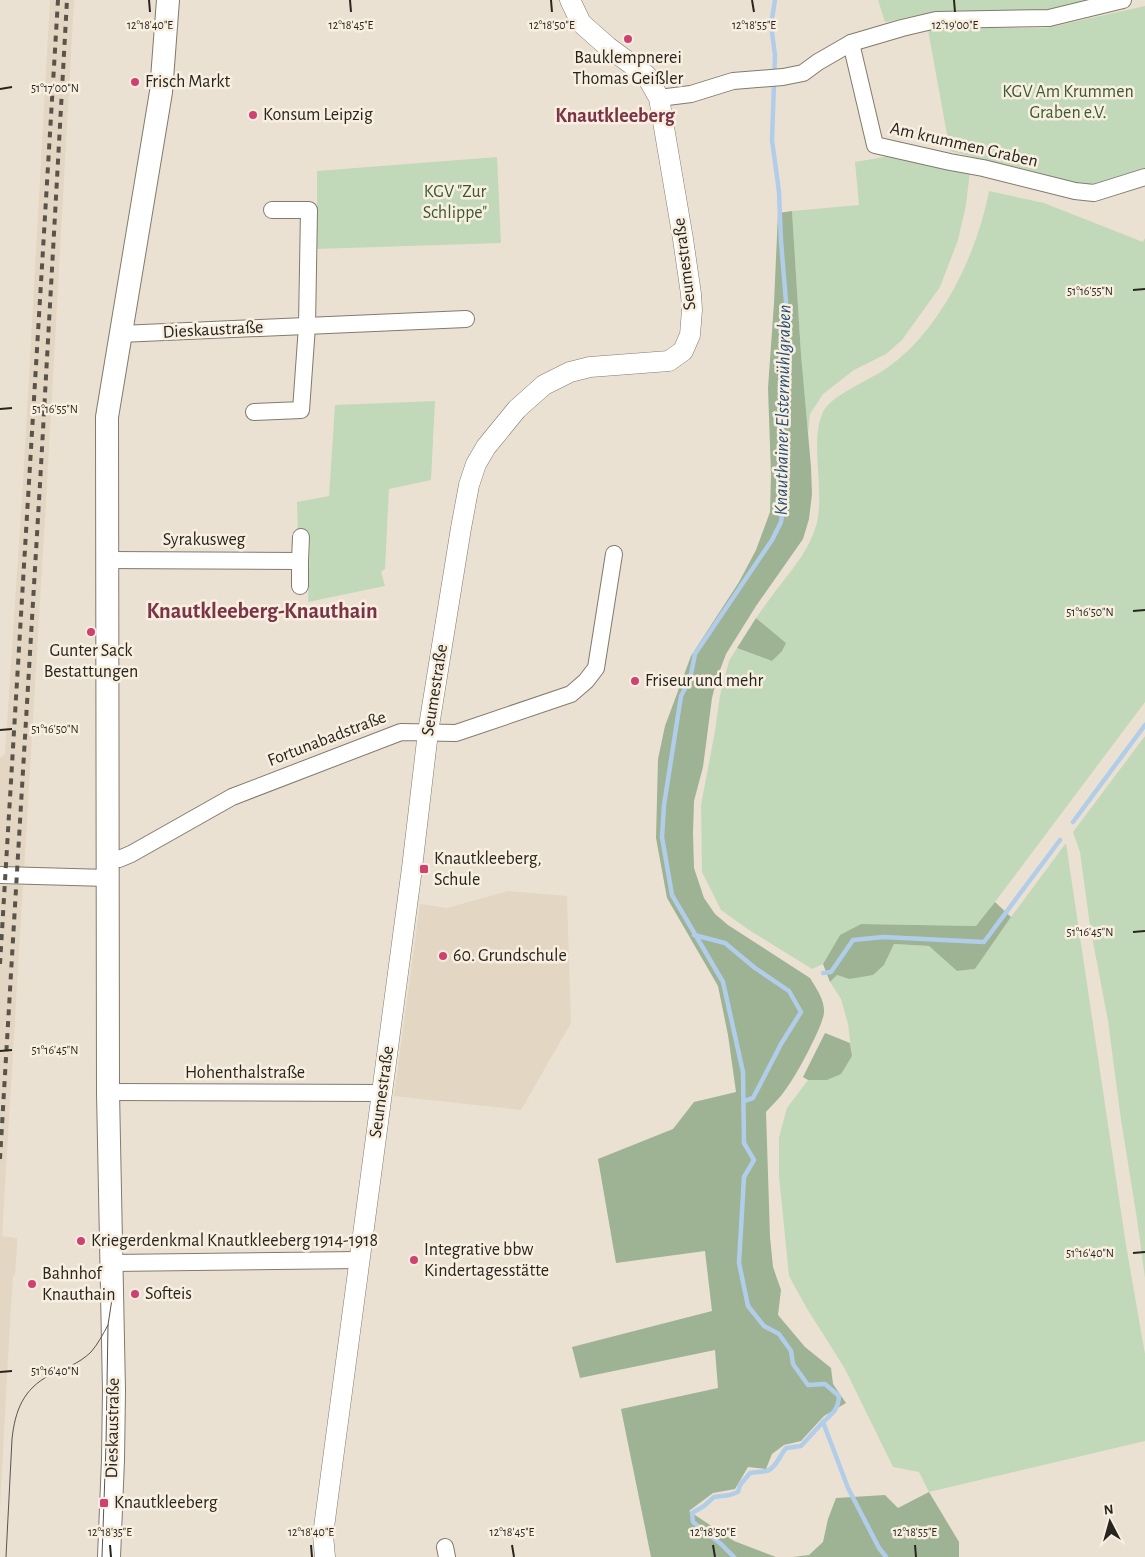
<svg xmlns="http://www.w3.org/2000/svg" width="1145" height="1557" viewBox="0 0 1145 1557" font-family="'Alegreya Sans',sans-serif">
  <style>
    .built { fill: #e3d6c2 }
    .green { fill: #c2d9b9 }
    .forest { fill: #9db393 }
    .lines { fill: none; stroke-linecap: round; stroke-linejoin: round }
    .stream { stroke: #b1cdea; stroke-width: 4.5 }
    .minor-casing { stroke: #827a6d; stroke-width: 18 }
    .tertiary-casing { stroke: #827a6d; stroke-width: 21 }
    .secondary-casing { stroke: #827a6d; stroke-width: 24 }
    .minor { stroke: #fff; stroke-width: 16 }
    .tertiary { stroke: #fff; stroke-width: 20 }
    .secondary { stroke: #fff; stroke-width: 22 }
    .tram { stroke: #58544c; stroke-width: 1 }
    .rail { stroke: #58544c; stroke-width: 4; stroke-dasharray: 6 6; stroke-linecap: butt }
    .ticks { fill: none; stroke: #28251f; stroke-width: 2 }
    .poi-dot { fill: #ce4170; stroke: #f8efe0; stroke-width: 2 }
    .labels { text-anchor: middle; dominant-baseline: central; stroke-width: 5; stroke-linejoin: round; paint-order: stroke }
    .poi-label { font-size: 18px; fill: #28251f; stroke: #f8efe0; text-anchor: start }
    .park-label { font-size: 18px; fill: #3b5b2c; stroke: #f8efe0 }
    .street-label { font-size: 18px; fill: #28251f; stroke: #f8efe0 }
    .water-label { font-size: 19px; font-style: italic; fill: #264e76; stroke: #f8efe0 }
    .quarter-label { font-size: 20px; font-weight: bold; fill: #7a3347; stroke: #f8efe0 }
    .district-label { font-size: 22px; font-weight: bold; fill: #7a3347; stroke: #f8efe0 }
    .ticks-label { font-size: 12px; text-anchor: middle; fill: #28251f; stroke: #f8efe0; stroke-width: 5; stroke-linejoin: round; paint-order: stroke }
  </style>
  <rect width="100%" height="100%" fill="#ebe1d3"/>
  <g class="built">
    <polygon points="50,0 74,0 47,484 24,870 0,868 0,758 5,754 23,483"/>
    <polygon points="0,885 23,885 2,1236 17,1238 17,1245 15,1275 13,1276 10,1321 0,1508"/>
    <polygon points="508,891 567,896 571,1023 521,1110 394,1096 420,904 447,908"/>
  </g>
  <g class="green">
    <polygon points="878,0 1097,0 1044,12 943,12 924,14 885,22"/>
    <polygon points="1145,6 1145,171 1094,186 1076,184 950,151 928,30 944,28 1046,28"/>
    <polygon points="901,154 970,171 966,205 958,240 940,287 902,340 886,354 854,370 823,394 810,414 808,434 801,354 792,211 859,205 855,162"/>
    <polygon points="497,157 501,243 317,249 317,171"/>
    <path d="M989,191L1044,203L1143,242L1145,238V702L977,926L861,924L840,935L823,964L812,969L749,930L721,910L702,872L701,805L715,731L720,695L729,661L737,648L772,661L786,643L756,618C764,607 772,595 781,584C795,566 809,549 816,526C826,493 808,439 824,410C833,395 869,380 884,370C940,333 977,254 989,191Z"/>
    <polygon points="435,401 431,480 389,489 385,569 381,572 385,586 308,602 310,536 298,533 297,502 329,496 335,405"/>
    <polygon points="1145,736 1145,1278 1137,1219 1121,1120 1108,1021 1090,926 1080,852 1073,832"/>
    <polygon points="1066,843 1126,1245 1145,1354 1145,1441 929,1492 919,1472 893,1467 845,1369 806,1307 789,1276 779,1176 779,1137 787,1108 808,1080 827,1080 852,1056 848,1024 841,999 830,982 837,975 849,979 884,965 894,944 929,946 957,971 975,969 1011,917"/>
  </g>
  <g class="forest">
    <path d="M792,211L801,354L811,467L812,494L809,519L803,539L756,606L726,654L717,678L712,698L703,767L694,801L693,833L694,868L704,898L715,914L728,925L810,978C816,988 825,1000 824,1013C822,1028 796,1076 786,1089C780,1098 772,1105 766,1112L770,1237L773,1267L781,1290L778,1315L805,1347L831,1368L833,1384L846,1403L824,1416L801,1441L784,1445L772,1454L766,1469L748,1467L735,1489L713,1493L689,1511L734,1541L776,1557H651L621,1409L718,1388L715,1350L580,1378L572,1347L712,1311L705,1251L616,1263L598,1159L673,1129L694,1102L736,1092L728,1035L718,986L667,898L656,838L658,759L665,726L691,656L739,582L756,550L770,512L771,475L768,388L774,303L778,213Z"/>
    <polygon points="756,618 786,643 782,651 772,661 737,648"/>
    <polygon points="995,902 1011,917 975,969 957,971 929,946 894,944 884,965 873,975 849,979 837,975 830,982 823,964 840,935 861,924 976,926"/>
    <polygon points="825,1033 850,1043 852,1056 841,1074 827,1080 808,1080 803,1077"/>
    <polygon points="929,1492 959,1542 959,1557 793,1557 809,1555 823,1542 828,1519 836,1498 885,1495 898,1508"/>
  </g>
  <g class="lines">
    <g class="stream">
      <path d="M775,0L771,25L775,55L772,140L779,192L781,241L787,314L784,343L787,367L780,383L785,492L781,522L772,540L695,654L690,679L681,696L664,805L662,837L672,895L723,982L743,1072L744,1143L754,1160L744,1177L739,1263L748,1306L764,1326L779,1334L791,1351L793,1364L808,1385L825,1384L839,1396C838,1410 833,1413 823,1422L848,1488L879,1548L886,1557"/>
      <polyline points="1073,822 1145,725"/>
      <polyline points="694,935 725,943 755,968 789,991 801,1012 781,1044 753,1098 744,1101"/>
      <polyline points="823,973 831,972 853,940 883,937 984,942 1060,840"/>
      <path d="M734,1557L721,1544L693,1522L692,1513L704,1506L714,1497L730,1495L738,1492L740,1485L750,1473C755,1472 762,1472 767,1471C776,1468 780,1455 786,1448L801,1446L823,1422"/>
    </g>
    <g class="minor-casing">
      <g id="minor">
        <polyline points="851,43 875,145 950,162 983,168 1075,191 1094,193 1145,177"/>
        <polyline points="659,98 691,94 733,81 783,77 803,73 818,62 851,43 902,28 936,20 1049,18 1123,0"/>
        <polyline points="120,334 466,319"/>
        <polyline points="254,412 301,410 307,326 309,210 272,210"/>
        <polyline points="107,560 300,561 300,586"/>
        <polyline points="300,561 301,537"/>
        <polyline points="108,859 119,859 131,854 232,797 401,732 456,733 571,694 586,681 596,668 614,554"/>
        <polyline points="0,875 108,878"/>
        <polyline points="108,1092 382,1093"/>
        <polyline points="111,1263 360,1260"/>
        <polyline points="445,1547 447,1557"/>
      </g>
    </g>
    <g class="tertiary-casing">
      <polyline id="tertiary" points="325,1557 323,1535 333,1459 412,868 428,732 461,528 469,485 476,464 486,447 517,409 544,385 570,372 590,367 669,361 683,351 690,335 692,310 691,294 683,239 659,98 646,75 608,47 581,23 570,0"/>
    </g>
    <g class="secondary-casing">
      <polyline id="secondary" points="109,1557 113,1460 114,1391 108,1092 107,417 161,92 168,0"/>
    </g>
    <use href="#minor" class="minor"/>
    <use href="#tertiary" class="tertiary"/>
    <use href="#secondary" class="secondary"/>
    <g class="tram">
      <path d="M6,1557L12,1439C15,1411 23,1389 50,1375C64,1369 80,1363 91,1352C98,1344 103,1334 108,1325"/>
      <polyline points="102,1557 106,1445 108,1325 112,1299"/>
    </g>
    <g class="rail">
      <polyline points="0,964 58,0"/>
      <polyline points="0,1159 40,484 67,0"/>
    </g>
  </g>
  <path class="ticks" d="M149,0L150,12M350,0L351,12M551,0L552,12M752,0L754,12M954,0L955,12M0,89L12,87M1133,290L1145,289M0,409L12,408M1133,611L1145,610M0,730L12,729M1133,932L1145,931M0,1051L12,1050M1133,1253L1145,1252M0,1372L12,1371M110,1545L111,1557M311,1545L312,1557M512,1545L514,1557M713,1545L715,1557M915,1545L916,1557"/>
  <g class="poi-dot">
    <circle cx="628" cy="39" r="5"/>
    <circle cx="135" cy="82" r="5"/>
    <circle cx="253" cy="115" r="5"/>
    <circle cx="91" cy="632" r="5"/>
    <circle cx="635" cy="681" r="5"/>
    <rect x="419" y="864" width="10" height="10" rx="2.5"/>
    <circle cx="443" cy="956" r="5"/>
    <circle cx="81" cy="1241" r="5"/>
    <circle cx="414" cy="1260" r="5"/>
    <circle cx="32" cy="1284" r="5"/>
    <circle cx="135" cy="1294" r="5"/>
    <rect x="99" y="1498" width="10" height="10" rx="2.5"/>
  </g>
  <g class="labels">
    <g class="poi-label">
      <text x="628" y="58" text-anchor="middle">Bauklempnerei<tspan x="628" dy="21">Thomas Geißler</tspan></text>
      <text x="145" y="82">Frisch Markt</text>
      <text x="263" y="115">Konsum Leipzig</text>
      <text x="91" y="651" text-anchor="middle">Gunter Sack<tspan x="91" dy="21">Bestattungen</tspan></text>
      <text x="645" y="681">Friseur und mehr</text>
      <text x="434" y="859">Knautkleeberg,<tspan x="434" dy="21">Schule</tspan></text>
      <text x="453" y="956">60. Grundschule</text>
      <text x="91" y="1241">Kriegerdenkmal Knautkleeberg 1914-1918</text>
      <text x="424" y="1250">Integrative bbw<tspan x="424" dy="21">Kindertagesstätte</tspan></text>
      <text x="42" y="1274">Bahnhof<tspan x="42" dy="21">Knauthain</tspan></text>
      <text x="145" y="1294">Softeis</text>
      <text x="114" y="1503">Knautkleeberg</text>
    </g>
    <g class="park-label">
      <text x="1068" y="92">KGV Am Krummen<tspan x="1068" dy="21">Graben e.V.</tspan></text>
      <text x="455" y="192">KGV "Zur<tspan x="455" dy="21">Schlippe"</tspan></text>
    </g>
    <g class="street-label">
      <text transform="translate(964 145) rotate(13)">Am krummen Graben</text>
      <text transform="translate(685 264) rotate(-97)">Seumestraße</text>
      <text transform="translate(213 330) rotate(-3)">Dieskaustraße</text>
      <text x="204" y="540">Syrakusweg</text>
      <text transform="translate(435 690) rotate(-81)">Seumestraße</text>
      <text transform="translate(327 739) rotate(-21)">Fortunabadstraße</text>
      <text x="245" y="1073">Hohenthalstraße</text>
      <text transform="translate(382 1092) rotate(-82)">Seumestraße</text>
      <text transform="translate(113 1428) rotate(-89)">Dieskaustraße</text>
    </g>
    <g class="water-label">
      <text transform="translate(783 410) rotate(-89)">Knauthainer Elstermühlgraben</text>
    </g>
    <g class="quarter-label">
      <text x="615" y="116">Knautkleeberg</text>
    </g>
    <g class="district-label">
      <text x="262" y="611">Knautkleeberg-Knauthain</text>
    </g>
  </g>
  <g class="ticks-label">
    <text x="150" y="29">12°18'40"E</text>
    <text x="351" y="29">12°18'45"E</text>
    <text x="552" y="29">12°18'50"E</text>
    <text x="754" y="29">12°18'55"E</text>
    <text x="955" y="29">12°19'00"E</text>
    <text x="55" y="92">51°17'00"N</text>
    <text x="1090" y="295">51°16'55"N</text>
    <text x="55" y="413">51°16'55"N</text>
    <text x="1090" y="616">51°16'50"N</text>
    <text x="55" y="733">51°16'50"N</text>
    <text x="1090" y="936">51°16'45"N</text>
    <text x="55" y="1054">51°16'45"N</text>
    <text x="1090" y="1257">51°16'40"N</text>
    <text x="55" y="1375">51°16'40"N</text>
    <text x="110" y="1536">12°18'35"E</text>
    <text x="311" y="1536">12°18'40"E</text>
    <text x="512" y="1536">12°18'45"E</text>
    <text x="713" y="1536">12°18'50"E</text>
    <text x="915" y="1536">12°18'55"E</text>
  </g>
  <g transform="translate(1110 1522) rotate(354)" stroke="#f8efe0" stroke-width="4" paint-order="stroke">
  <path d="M0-4L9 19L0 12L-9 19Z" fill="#28251f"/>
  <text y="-8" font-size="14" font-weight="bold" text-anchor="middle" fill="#28251f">N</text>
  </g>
</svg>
